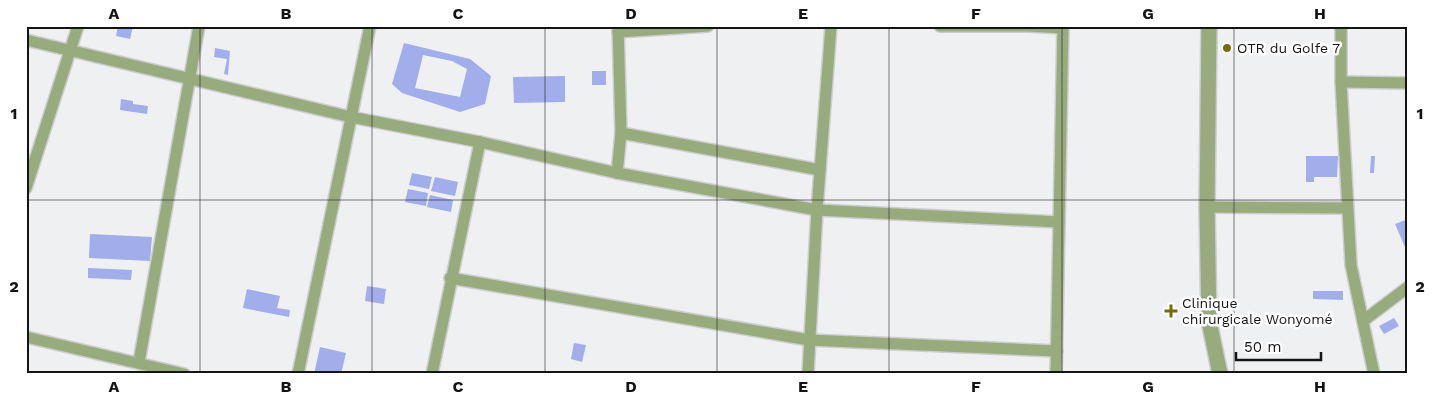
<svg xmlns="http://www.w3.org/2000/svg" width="1434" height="400" viewBox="0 0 1434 400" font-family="'Work Sans',sans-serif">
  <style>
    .building { fill: #a2adeb; fill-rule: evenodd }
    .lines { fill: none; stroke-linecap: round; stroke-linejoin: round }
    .minor-casing { stroke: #cccdce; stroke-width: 14 }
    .tertiary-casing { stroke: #cccdce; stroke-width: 18 }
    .minor { stroke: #98ab7d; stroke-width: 11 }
    .tertiary { stroke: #98ab7d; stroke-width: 15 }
    .grid { fill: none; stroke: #141414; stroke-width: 1; stroke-opacity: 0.55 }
    .poi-dot { fill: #796b04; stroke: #fff; stroke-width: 2 }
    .labels { text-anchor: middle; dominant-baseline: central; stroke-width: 5; stroke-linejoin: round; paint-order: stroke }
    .poi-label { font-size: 14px; fill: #141414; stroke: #fff; text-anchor: start }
    .neatline { fill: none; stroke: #141414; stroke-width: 2 }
    .grid-label { font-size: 16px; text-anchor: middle; font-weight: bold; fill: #141414 }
  </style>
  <rect width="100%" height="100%" fill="#eff0f1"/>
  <g class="building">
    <polygon points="118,26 133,26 130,39 116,36"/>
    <path d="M404,43L470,59L491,76L485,104L460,112L402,93L392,84ZM423,55L452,61L467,69L460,97L415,88Z"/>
    <polygon points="215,48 230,51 228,75 224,74 227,59 214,57"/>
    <rect x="592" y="71" width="14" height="14"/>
    <polygon points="565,76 565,102 514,103 513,77"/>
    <polygon points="121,99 133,101 133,104 148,106 147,114 120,110"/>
    <polygon points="1306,156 1338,156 1337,177 1314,177 1314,182 1306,182"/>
    <polygon points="1371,156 1375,156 1374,173 1370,173"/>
    <polygon points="412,173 432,177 429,189 409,185"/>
    <polygon points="435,177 458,182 455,196 431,191"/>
    <polygon points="408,189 428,193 426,206 405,202"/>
    <polygon points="430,195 453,200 451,212 427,207"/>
    <polygon points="1408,219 1408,254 1395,224"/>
    <polygon points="90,234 152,237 150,261 89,258"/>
    <polygon points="88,268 132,270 131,280 88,278"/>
    <polygon points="367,286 386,289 384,304 365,301"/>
    <polygon points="247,289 280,296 277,308 290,310 289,317 243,308"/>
    <polygon points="1313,291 1343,291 1343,300 1313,299"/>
    <polygon points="1394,318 1399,326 1384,334 1379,326"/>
    <polygon points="574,343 586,345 582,362 571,359"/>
    <polygon points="320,347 346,353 341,374 314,374"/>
  </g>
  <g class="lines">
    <g class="minor-casing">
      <g id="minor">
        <polyline points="940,26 1026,26"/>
        <polyline points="1028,26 1063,28"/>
        <polyline points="1341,26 1341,82 1351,265 1374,374"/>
        <polyline points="618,32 708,26"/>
        <polyline points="26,40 351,117 480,142 617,173 817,210 1059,222"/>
        <polyline points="1341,82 1408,83"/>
        <polyline points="621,133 820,170"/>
        <polyline points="617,173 621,133 618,26"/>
        <polyline points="26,188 78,26"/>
        <polyline points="1207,207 1347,208"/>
        <polyline points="450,278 809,340 1057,351"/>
        <polyline points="1363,321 1408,287"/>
        <polyline points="26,337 184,374"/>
        <polyline points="139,362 199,26"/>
        <polyline points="298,374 370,26"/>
        <polyline points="432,374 480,142"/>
        <polyline points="808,374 817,210 831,26"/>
        <polyline points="1056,374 1063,26"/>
      </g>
    </g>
    <g class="tertiary-casing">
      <polyline id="tertiary" points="1209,26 1207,207 1209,321 1220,374"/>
    </g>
    <use href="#minor" class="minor"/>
    <use href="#tertiary" class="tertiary"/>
  </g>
  <path class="grid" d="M200,26V374M372,26V374M545,26V374M717,26V374M889,26V374M1062,26V374M1234,26V374M26,200H1408"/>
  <g class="poi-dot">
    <circle cx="1227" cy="48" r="5"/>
    <path d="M1168.5 303.5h5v5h5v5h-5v5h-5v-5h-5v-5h5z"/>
  </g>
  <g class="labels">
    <g class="poi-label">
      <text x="1237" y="48">OTR du Golfe 7</text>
      <text x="1182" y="303">Clinique<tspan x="1182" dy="16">chirurgicale Wonyomé</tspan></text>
    </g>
  </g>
  <rect width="1434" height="400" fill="none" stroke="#ffffff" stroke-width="55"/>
  <path d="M1236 352v8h85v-8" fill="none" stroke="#141414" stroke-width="2.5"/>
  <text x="1244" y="352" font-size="15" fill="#141414" stroke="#ffffff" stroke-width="4" paint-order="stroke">50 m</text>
  <rect x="28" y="28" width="1378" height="344" class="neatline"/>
  <g class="grid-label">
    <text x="114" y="19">A</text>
    <text x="286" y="19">B</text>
    <text x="458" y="19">C</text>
    <text x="631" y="19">D</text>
    <text x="803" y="19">E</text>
    <text x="976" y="19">F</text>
    <text x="1148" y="19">G</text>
    <text x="1320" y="19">H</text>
    <text x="14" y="119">1</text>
    <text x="1420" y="119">1</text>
    <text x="14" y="292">2</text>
    <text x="1420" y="292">2</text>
    <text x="114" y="392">A</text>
    <text x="286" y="392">B</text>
    <text x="458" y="392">C</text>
    <text x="631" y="392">D</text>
    <text x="803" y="392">E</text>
    <text x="976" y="392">F</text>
    <text x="1148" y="392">G</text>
    <text x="1320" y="392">H</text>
  </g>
</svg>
